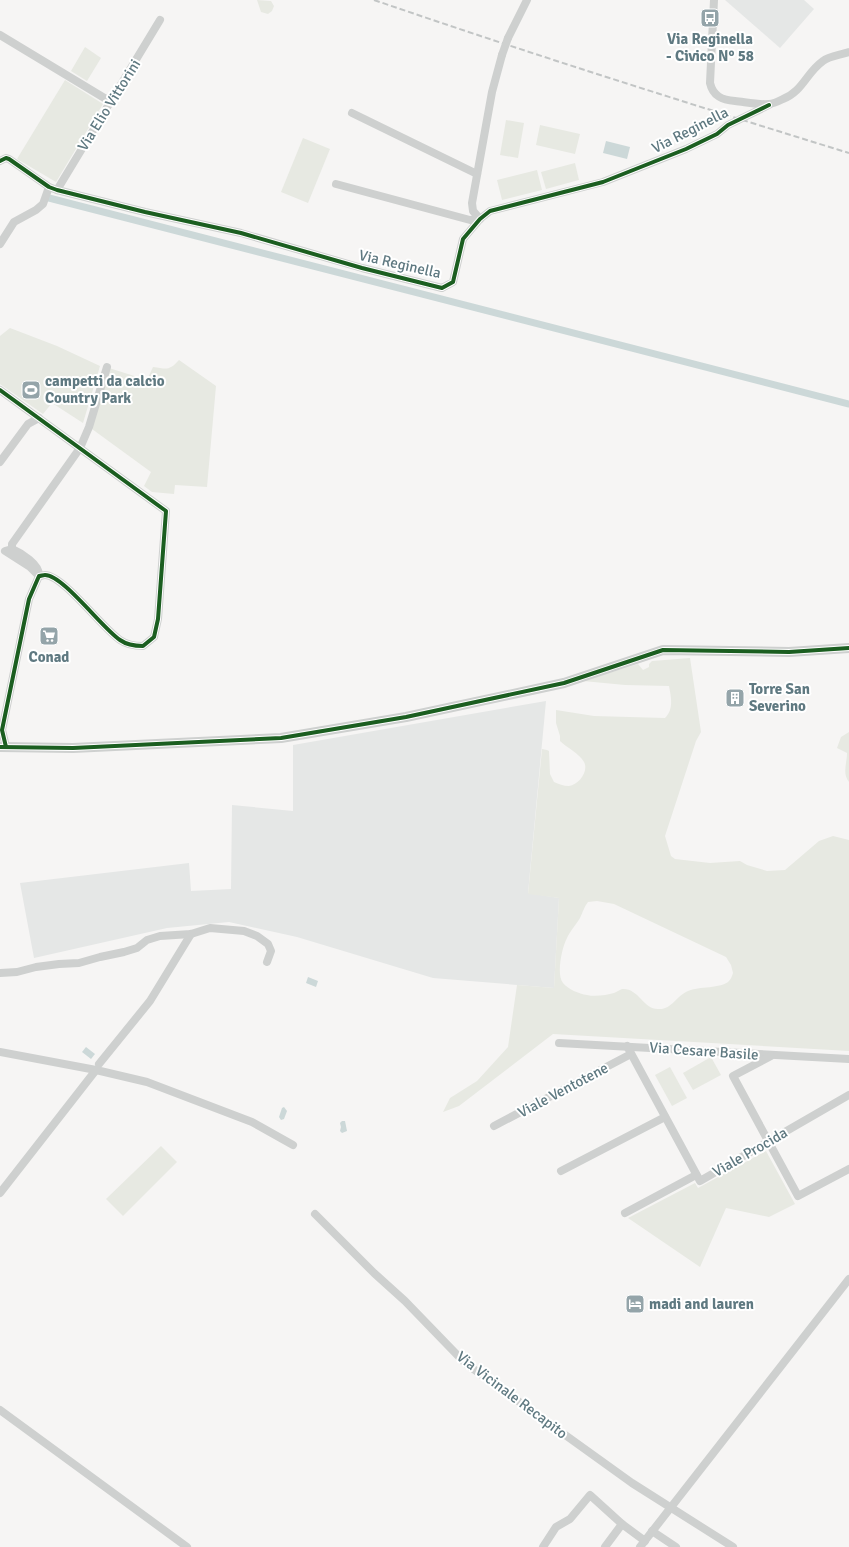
<svg xmlns="http://www.w3.org/2000/svg" width="849" height="1547" viewBox="0 0 849 1547" font-family="Signika,sans-serif">
  <style>
    .built { fill: #e5e7e6 }
    .green { fill: #e7e9e2; fill-rule: evenodd }
    .water { fill: #ccd8d8 }
    .lines { fill: none; stroke-linecap: round; stroke-linejoin: round }
    .canal { stroke: #ccd8d8; stroke-width: 7 }
    .minor { stroke: #ced0cf; stroke-width: 8 }
    .tertiary { stroke: #ced0cf; stroke-width: 10 }
    .rail { stroke: #c2c5c5; stroke-width: 2; stroke-dasharray: 6 3; stroke-linecap: butt }
    .minor-bridge { stroke: #ced0cf; stroke-width: 8 }
    .cycleway-casing { stroke: #fff; stroke-width: 6 }
    .cycleway { stroke: #1b5e20; stroke-width: 4 }
    .labels { text-anchor: middle; dominant-baseline: central; stroke-width: 4; stroke-linejoin: round; paint-order: stroke }
    .poi-label { font-size: 15px; font-weight: bold; fill: #5f7981; stroke: #fff; text-anchor: start }
    .street-label { font-size: 15px; fill: #5f7981; stroke: #fff }
  </style>
  <rect width="100%" height="100%" fill="#f6f5f4"/>
  <g class="built">
    <polygon points="725,0 804,0 814,9 780,48"/>
    <polygon points="546,701 528,893 559,898 554,988 433,978 297,937 229,922 167,928 34,958 20,883 189,863 191,891 231,889 232,805 293,811 293,745"/>
  </g>
  <g class="green">
    <polygon points="257,0 271,1 274,6 272,11 268,14 261,12"/>
    <polygon points="85,47 101,58 87,81 71,71"/>
    <polygon points="65,80 103,104 56,182 17,159"/>
    <polygon points="506,120 524,123 518,158 500,155"/>
    <polygon points="540,125 580,134 575,154 536,145"/>
    <polygon points="303,138 330,149 308,203 281,192"/>
    <polygon points="575,163 579,180 546,189 541,172"/>
    <polygon points="537,170 542,190 502,200 497,180"/>
    <polygon points="10,328 57,346 100,366 83,423 52,403 43,414 0,384 0,336"/>
    <path d="M179,360L216,386L207,487L175,485L174,494L152,492L144,486L151,472L92,429L109,368L147,380L153,367C167,369 169,371 179,360Z"/>
    <path d="M690,658L701,732L696,741L665,836L671,856L675,859L710,863L740,861L747,865L767,871L785,870L819,841L833,836L849,840V1051L553,1034L459,1106L443,1112L450,1098L477,1081L508,1047L517,985L554,988L559,898L528,894L542,749L547,750L549,751L550,774L554,782C559,784 563,786 569,786C579,785 589,771 584,762C579,753 567,748 560,741V736L556,723V710L594,716L665,718C674,709 671,697 669,686L625,685L583,681L638,664L643,670L649,667V664L652,661ZM597,901L614,904L726,957L731,965L733,973C732,976 731,979 729,981C721,989 699,986 688,991C676,996 672,1010 658,1009C643,1009 639,988 622,989C619,990 617,992 614,993C607,995 595,997 587,995C579,994 568,989 563,983C556,975 562,947 567,938C570,931 576,925 580,918C583,912 584,907 588,902Z"/>
    <path d="M849,732V782C842,774 847,763 847,753L837,748L841,737Z"/>
    <polygon points="711,1057 721,1075 693,1090 683,1073"/>
    <polygon points="670,1067 687,1098 672,1106 655,1075"/>
    <polygon points="161,1146 177,1162 123,1216 106,1199"/>
    <polygon points="766,1151 795,1204 769,1217 726,1208 700,1267 628,1218 695,1183 698,1188"/>
  </g>
  <g class="water">
    <polygon points="606,141 630,147 627,159 603,153"/>
    <polygon points="308,977 318,981 316,987 306,983"/>
    <polygon points="86,1047 95,1054 91,1059 82,1052"/>
    <polygon points="284,1107 287,1111 284,1119 281,1120 279,1117 282,1108"/>
    <polygon points="342,1121 345,1121 347,1131 342,1133 340,1131 341,1127 340,1123"/>
  </g>
  <g class="lines">
    <polyline class="canal" points="49,198 849,404"/>
    <g class="minor">
      <path d="M714,0L710,83C713,96 722,100 735,101C745,102 758,105 769,104C773,104 779,101 783,99C803,91 806,73 823,61C829,56 841,55 849,52"/>
      <polyline points="0,35 111,102"/>
      <polyline points="508,38 527,0"/>
      <polyline points="352,113 477,174"/>
      <polyline points="0,161 6,158 9,159 49,187 57,190 145,212 241,233 362,268 442,288 453,282 463,239 480,219 490,211 603,182 686,149 717,134 728,125 769,105"/>
      <polyline points="336,184 470,220 480,219"/>
      <polyline points="57,190 160,20"/>
      <polyline points="480,219 473,211 472,203 492,92 502,55"/>
      <polyline points="0,244 14,222 36,210 43,204 49,187"/>
      <path d="M0,390L166,511L158,619L154,637L143,646C135,646 127,645 120,640C102,628 63,575 45,575C43,575 41,576 39,576L29,599L2,730L6,747"/>
      <polyline points="0,462 28,424 39,418"/>
      <polyline points="12,549 12,544 80,448 89,427 107,367"/>
      <path d="M12,549C21,553 40,564 39,576L30,567L5,551Z"/>
      <polyline points="0,973 17,972 36,967 59,964 79,963 100,957 124,952 137,948 147,940 160,936 191,934 210,928 244,931 257,936 268,944 271,951 267,962"/>
      <polyline points="559,1043 849,1059"/>
      <polyline points="627,1046 700,1181 849,1095"/>
      <polyline points="0,1052 96,1070 147,1082 252,1122 293,1145"/>
      <polyline points="771,1056 733,1076 798,1196 849,1169"/>
      <polyline points="99,1064 150,1001 191,934"/>
      <polyline points="494,1126 631,1054"/>
      <polyline points="561,1171 665,1117"/>
      <polyline points="0,1193 96,1070"/>
      <polyline points="625,1213 696,1175"/>
      <polyline points="315,1214 374,1273 405,1301 465,1363 632,1483 733,1547"/>
      <polyline points="0,1410 187,1547"/>
      <polyline points="652,1531 676,1547"/>
      <polyline points="543,1547 556,1527 570,1519 590,1495 622,1524 645,1541"/>
      <polyline points="605,1547 622,1524"/>
      <polyline points="640,1547 849,1279"/>
    </g>
    <polyline class="tertiary" points="0,747 73,748 281,738 406,717 564,683 663,650 789,652 849,648"/>
    <path class="rail" d="M374,0C531,54 690,104 849,153"/>
    <polyline class="minor-bridge" points="502,55 508,38"/>
    <g class="cycleway-casing">
      <g id="cycleway">
        <polyline points="0,161 6,158 9,159 49,187 57,190 145,212 241,233 362,268 442,288 453,282 463,239 480,219 490,211 603,182 686,149 717,134 728,125 769,105"/>
        <path d="M0,390L166,511L158,619L154,637L143,646C135,646 127,645 120,640C102,628 63,575 45,575C43,575 41,576 39,576L29,599L2,730L6,747"/>
        <polyline points="0,747 73,748 281,738 406,717 564,683 663,650 789,652 849,648"/>
      </g>
    </g>
    <use href="#cycleway" class="cycleway"/>
  </g>
  <defs>
    <g id="bus-square" transform="scale(1)"><rect x="-9" y="-9" width="18" height="18" rx="4" fill="#94a4a9" stroke="#fff"/><path d="M-5-6H5V4H4V6H2V4H-2V6H-4V4H-5ZM-3.5-4V0h7V-4ZM-3.5 1.2v1.5H-2V1.2ZM2 1.2v1.5H3.5V1.2Z" fill="#fff"/></g>
    <g id="stadium-square" transform="scale(1)"><rect x="-9" y="-9" width="18" height="18" rx="4" fill="#94a4a9" stroke="#fff"/><path d="M0-5a6.5 5 0 1 0 0 10a6.5 5 0 1 0 0-10ZM-3.5-1.8h7v3.6h-7Z" fill="#fff"/></g>
    <g id="supermarket-square" transform="scale(1)"><rect x="-9" y="-9" width="18" height="18" rx="4" fill="#94a4a9" stroke="#fff"/><path d="M-6-5.5h2.5l.6 2H6L4.5 2H-2.5L-4.4-4H-6ZM-1.5 3.2a1.3 1.3 0 1 0 .1 0ZM3 3.2a1.3 1.3 0 1 0 .1 0Z" fill="#fff"/></g>
    <g id="building-square" transform="scale(1)"><rect x="-9" y="-9" width="18" height="18" rx="4" fill="#94a4a9" stroke="#fff"/><path d="M-4-6H4V6H1V3H-1V6H-4ZM-2.5-4.3h1.7v1.8h-1.7ZM.8-4.3h1.7v1.8H.8ZM-2.5-1h1.7V.8h-1.7ZM.8-1h1.7V.8H.8Z" fill="#fff"/></g>
    <g id="hotel-square" transform="scale(1)"><rect x="-9" y="-9" width="18" height="18" rx="4" fill="#94a4a9" stroke="#fff"/><path d="M-6-4.5h1.5V1H6V5H4.5V3h-9V5H-6ZM-4 0a1.8 1.8 0 1 1 3.6 0ZM.5 0V-2.5h3Q6-2.5 6 0Z" fill="#fff"/></g>
  </defs>
  <g fill-rule="evenodd">
    <use href="#bus-square" x="710" y="18"/>
    <use href="#stadium-square" x="31" y="390"/>
    <use href="#supermarket-square" x="49" y="636"/>
    <use href="#building-square" x="735" y="698"/>
    <use href="#hotel-square" x="635" y="1304"/>
  </g>
  <g class="labels">
    <g class="poi-label">
      <text x="710" y="39" text-anchor="middle">Via Reginella<tspan x="710" dy="17">- Civico N° 58</tspan></text>
      <text x="45" y="381">campetti da calcio<tspan x="45" dy="17">Country Park</tspan></text>
      <text x="49" y="657" text-anchor="middle">Conad</text>
      <text x="749" y="689">Torre San<tspan x="749" dy="17">Severino</tspan></text>
      <text x="649" y="1304">madi and lauren</text>
    </g>
    <g class="street-label">
      <text transform="translate(109 105) rotate(-58)">Via Elio Vittorini</text>
      <text transform="translate(690 130) rotate(-27)">Via Reginella</text>
      <text transform="translate(400 264) rotate(13)">Via Reginella</text>
      <text transform="translate(704 1051) rotate(4)">Via Cesare Basile</text>
      <text transform="translate(563 1090) rotate(-28)">Viale Ventotene</text>
      <text transform="translate(750 1152) rotate(-30)">Viale Procida</text>
      <text transform="translate(512 1395) rotate(37)">Via Vicinale Recapito</text>
    </g>
  </g>
</svg>
